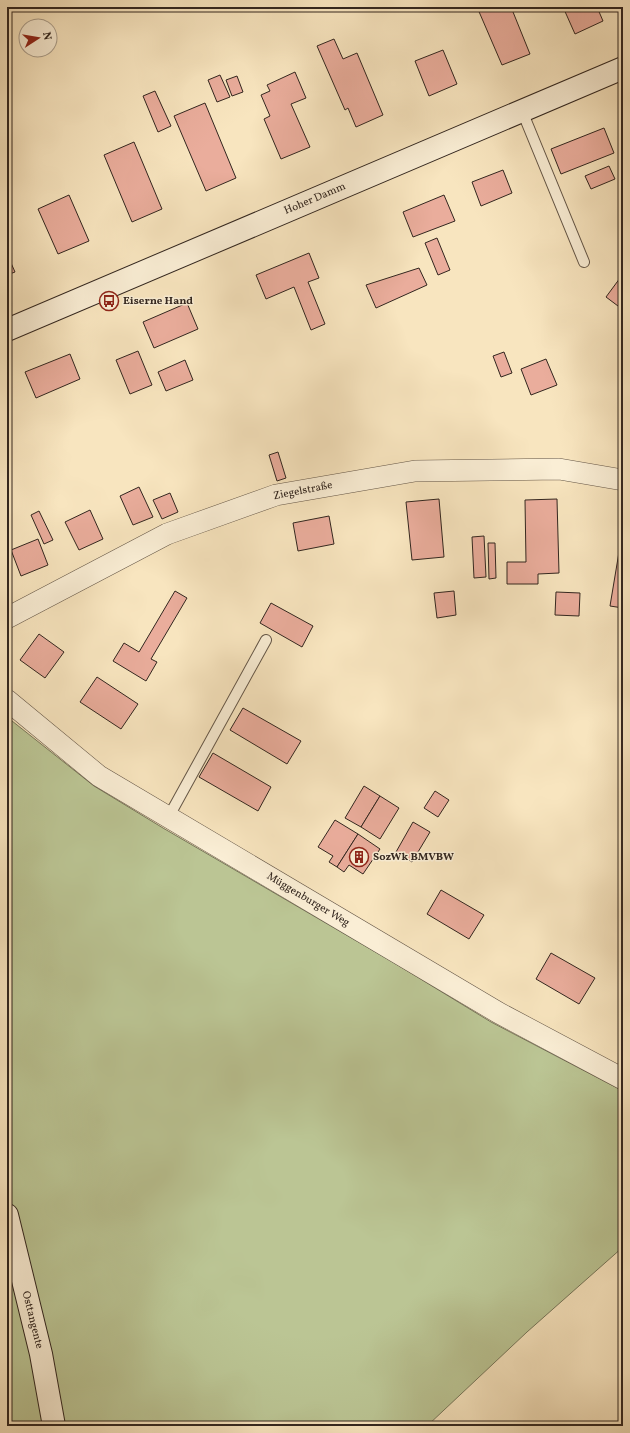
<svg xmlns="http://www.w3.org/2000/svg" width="630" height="1433" viewBox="0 0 630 1433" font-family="Vollkorn,serif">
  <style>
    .green { fill: #bbc594; stroke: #76765a }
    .building { fill: #eaad9c; stroke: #32261f }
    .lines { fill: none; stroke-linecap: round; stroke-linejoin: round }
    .service-casing { stroke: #645647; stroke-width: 12 }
    .minor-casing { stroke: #645647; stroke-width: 22 }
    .secondary-casing { stroke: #32261f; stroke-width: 24 }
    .path { stroke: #32261f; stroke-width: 2.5; stroke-dasharray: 3 2; stroke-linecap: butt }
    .service { stroke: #faeed5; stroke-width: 10 }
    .minor { stroke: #faeed5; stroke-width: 21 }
    .secondary { stroke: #faeed5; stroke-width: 22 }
    .labels { text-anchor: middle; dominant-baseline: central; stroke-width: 3; stroke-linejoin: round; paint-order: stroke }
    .street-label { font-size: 11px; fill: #32261f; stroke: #faeed5 }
    .poi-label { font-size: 11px; font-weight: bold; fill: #32261f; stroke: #faeed5; text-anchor: start }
  </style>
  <rect width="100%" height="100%" fill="#f8e5bf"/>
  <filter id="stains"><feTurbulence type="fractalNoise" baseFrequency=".005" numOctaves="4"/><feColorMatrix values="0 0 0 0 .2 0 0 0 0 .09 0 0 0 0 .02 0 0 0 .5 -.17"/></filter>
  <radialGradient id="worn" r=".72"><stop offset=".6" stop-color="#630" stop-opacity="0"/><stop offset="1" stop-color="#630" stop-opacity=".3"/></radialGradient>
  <polygon class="green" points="7,717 94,786 163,828 396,964 491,1022 623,1091 623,1247 527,1332 427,1426 7,1426"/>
  <g class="building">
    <polygon points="477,7 511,7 530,54 502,65"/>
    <polygon points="563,7 597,7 603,21 575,34"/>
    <polygon points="334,39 343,59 357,53 383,115 356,127 348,108 345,110 317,46"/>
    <polygon points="443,50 457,84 429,96 415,61"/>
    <polygon points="295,72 306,98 291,104 310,147 281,159 264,119 270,116 261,95 270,91 267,85"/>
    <polygon points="220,75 230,97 217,102 208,80"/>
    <polygon points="237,76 243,92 232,96 226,80"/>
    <polygon points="155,91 171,126 158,132 143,96"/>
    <polygon points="205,103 236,178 206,191 174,116"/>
    <polygon points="604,128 614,153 561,174 551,149"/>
    <polygon points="134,142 162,209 132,222 104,155"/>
    <polygon points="609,166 615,179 591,189 585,176"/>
    <polygon points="503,170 512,193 481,206 472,182"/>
    <polygon points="69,195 89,241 58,254 38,209"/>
    <polygon points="444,195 455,221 413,237 403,212"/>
    <polygon points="437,238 450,270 438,275 425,243"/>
    <polygon points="309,253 319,278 308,282 325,324 311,330 294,287 266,299 256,275"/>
    <polygon points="7,254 15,272 7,275"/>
    <polygon points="419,268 427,285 376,308 366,285"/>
    <polygon points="623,274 623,307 622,309 606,297"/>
    <polygon points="187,303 198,329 154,348 143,322"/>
    <polygon points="138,351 152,385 130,394 116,360"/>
    <polygon points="504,352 512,373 501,377 493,356"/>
    <polygon points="70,354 80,379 36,398 25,372"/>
    <polygon points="546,359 557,385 531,395 521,369"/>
    <polygon points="185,360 193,380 166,391 158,372"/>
    <polygon points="278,452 286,478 277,481 269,455"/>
    <polygon points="139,487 153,517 133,525 120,496"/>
    <polygon points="170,493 178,512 162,519 153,500"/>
    <polygon points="439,499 444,557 412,560 406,502"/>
    <polygon points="557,499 559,573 538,574 538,584 507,584 507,562 526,562 525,500"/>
    <polygon points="90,510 103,539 79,550 65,522"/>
    <polygon points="39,511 53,540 44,544 31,515"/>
    <polygon points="329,516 334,544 298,551 293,523"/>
    <polygon points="623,528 623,608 610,606"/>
    <polygon points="484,536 486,577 474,578 472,537"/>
    <polygon points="38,539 48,565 21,576 11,550"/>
    <polygon points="488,543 495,543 496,578 489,579"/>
    <polygon points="175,591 187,598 151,659 157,662 146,681 113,661 124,643 139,652"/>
    <polygon points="454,591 456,615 437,618 434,593"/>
    <polygon points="556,592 580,593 579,616 555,615"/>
    <polygon points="271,603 313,626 302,647 260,623"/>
    <polygon points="39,634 64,652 45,678 20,660"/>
    <polygon points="97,677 138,704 121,729 80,702"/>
    <polygon points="243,708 301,741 287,764 230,730"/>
    <polygon points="213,753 271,787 258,811 199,777"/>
    <polygon points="364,786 380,796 361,827 345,818"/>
    <polygon points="435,791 449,800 438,817 424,808"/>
    <polygon points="380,796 399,808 380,839 361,827"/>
    <polygon points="335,820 358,834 337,867 329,862 333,856 318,847"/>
    <polygon points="413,822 430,832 412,862 396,852"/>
    <polygon points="358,834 380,849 363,874 349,865 344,872 337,867"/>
    <polygon points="441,890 484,915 469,939 427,914"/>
    <polygon points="551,953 595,978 579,1004 536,979"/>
  </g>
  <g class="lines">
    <g class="service-casing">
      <g id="service">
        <polyline points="522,111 584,262"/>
        <polyline points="168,818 266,640"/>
      </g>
    </g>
    <g class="minor-casing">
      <g id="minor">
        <polyline points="7,618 167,534 276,495 415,471 559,469 623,480"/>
        <polyline points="7,700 99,776 499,1013 623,1079"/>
      </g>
    </g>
    <g class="secondary-casing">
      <g id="secondary">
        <polyline points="7,330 623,68"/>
        <polyline points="7,1215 41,1354 54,1426"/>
      </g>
    </g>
    <polyline class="path" points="7,1412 8,1426"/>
    <use href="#service" class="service"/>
    <use href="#minor" class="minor"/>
    <use href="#secondary" class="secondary"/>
  </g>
  <defs>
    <g id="bus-ring" transform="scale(1)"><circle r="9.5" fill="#faeed5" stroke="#8f2418" stroke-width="1.5"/><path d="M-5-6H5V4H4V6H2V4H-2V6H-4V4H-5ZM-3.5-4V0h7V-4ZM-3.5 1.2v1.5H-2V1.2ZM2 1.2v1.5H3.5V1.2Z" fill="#8f2418"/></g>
    <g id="building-ring" transform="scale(1)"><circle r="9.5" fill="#faeed5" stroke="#8f2418" stroke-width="1.5"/><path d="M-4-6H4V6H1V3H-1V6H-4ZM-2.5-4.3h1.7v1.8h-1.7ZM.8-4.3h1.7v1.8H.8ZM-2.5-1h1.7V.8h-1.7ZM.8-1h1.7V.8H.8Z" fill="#8f2418"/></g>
  </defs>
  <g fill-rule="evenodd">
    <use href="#bus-ring" x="109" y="301"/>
    <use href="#building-ring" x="359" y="857"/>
  </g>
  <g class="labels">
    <g class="street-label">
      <text transform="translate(315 199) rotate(-23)">Hoher Damm</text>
      <text transform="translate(303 491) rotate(-11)">Ziegelstraße</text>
      <text transform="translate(308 900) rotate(31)">Müggenburger Weg</text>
      <text transform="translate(32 1320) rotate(76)">Osttangente</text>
    </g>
    <g class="poi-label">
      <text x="123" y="301">Eiserne Hand</text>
      <text x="373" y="857">SozWk BMVBW</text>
    </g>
  </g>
  <rect width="630" height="1433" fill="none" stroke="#f8e5bf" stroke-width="24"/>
  <rect x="8" y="8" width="614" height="1417" fill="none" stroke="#32261f" stroke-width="2"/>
  <rect x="12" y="12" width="606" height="1409" fill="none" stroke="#32261f"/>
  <g transform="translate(38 38) rotate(78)"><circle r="19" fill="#faeed5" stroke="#aa9e8c"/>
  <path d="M0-3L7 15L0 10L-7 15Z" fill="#8f2418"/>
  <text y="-6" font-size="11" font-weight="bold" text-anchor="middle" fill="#32261f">N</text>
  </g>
  <rect width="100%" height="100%" filter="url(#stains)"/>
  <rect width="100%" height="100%" fill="url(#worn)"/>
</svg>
